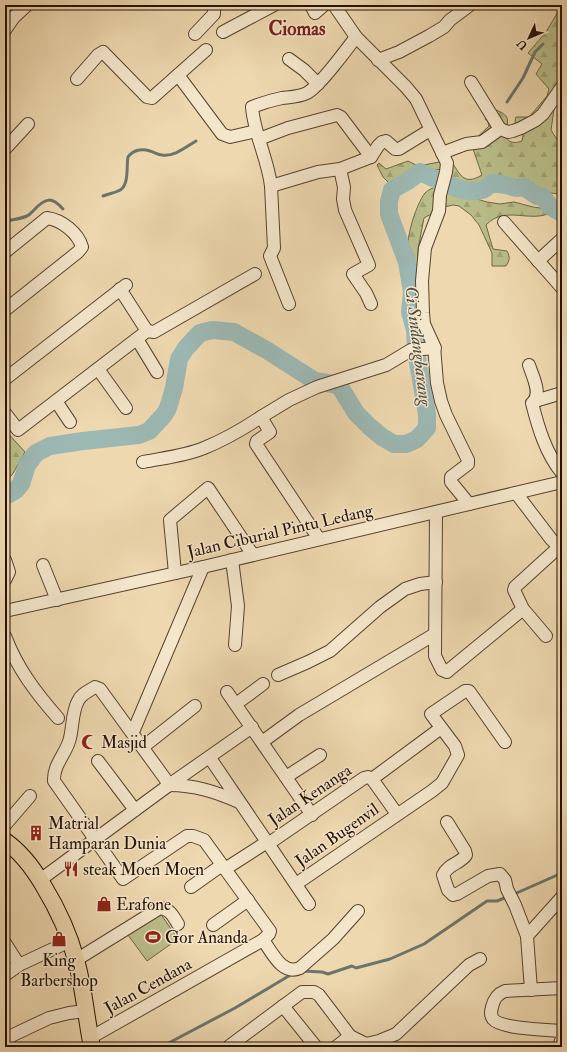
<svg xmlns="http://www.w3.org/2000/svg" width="567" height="1052" viewBox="0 0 567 1052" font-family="'IM FELL Double Pica',serif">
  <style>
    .forest { fill: url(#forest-firs); stroke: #6f6847 }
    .pitch { fill: #babe8a; stroke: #6f6847 }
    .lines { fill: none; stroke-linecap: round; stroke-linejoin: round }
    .stream { stroke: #6c756d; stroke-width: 3 }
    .river { stroke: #9cb8b3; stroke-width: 18 }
    .minor-casing { stroke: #56432f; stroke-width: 14 }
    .major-casing { stroke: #241104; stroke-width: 18 }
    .minor { stroke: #f4e6cb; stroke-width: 12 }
    .major { stroke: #eed8af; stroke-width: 16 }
    .labels { text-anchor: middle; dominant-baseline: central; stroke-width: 3; stroke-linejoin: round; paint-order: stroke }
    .street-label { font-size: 17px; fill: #241104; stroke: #f4e6cb }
    .poi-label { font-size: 17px; fill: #241104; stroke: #f4e6cb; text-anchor: start }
    .water-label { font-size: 18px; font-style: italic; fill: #4e4b41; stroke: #f4e6cb }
    .quarter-label { font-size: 19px; font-weight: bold; fill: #7a1f14; stroke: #f4e6cb }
  </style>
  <defs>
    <pattern id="forest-firs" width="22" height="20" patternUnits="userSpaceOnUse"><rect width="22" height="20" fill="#babe8a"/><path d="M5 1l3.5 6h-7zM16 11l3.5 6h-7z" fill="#a0a275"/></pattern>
  </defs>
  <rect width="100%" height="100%" fill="#eed8af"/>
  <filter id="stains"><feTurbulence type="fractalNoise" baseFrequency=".005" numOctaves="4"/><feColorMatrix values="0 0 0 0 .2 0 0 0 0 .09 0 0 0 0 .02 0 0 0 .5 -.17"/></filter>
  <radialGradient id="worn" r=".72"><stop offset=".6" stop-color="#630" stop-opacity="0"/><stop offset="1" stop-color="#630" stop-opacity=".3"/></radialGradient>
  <g class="forest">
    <path d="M562,5V84L556,96L551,130L556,138L562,140V194L538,192L518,182L497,179L481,185H456L449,182L443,169L426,171L420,170L390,189L388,182L383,177L377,165L379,163L386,169L408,161L418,166L450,160C460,172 462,187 482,175L471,143L489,126L488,122L485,119L489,114L496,110C512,116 508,122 504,135C509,143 514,144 522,141L523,135C518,129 513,125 516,117H529L547,96L549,89L536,74L542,64L528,53L546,32Z"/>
    <path d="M436,187L487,202L500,204L514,202L533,207L547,209L549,210L550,213C529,223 505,205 486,225L493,249L507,251C510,257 510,260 506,266H492V253L479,225L471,215L459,206L453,205L444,207L424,218L418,249V265C416,264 413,263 412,262C400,251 416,204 425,193C428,190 432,188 436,187Z"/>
    <polygon points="5,430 25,452 12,475 5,480"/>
  </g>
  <polygon class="pitch" points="160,913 178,939 147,961 128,935"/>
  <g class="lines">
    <g class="stream">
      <polyline points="507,102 523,78 535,52 543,44"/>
      <path d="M103,196C108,194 114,193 118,191C130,187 126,166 128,157C133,150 142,148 150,151C154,152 158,155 162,155C174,157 186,147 196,141"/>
      <path d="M5,221C12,220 20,219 27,216C30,215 32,212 34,210C46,197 52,197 63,209"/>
      <polyline points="512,895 562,873"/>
      <polyline points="303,971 322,972 328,974 352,966 356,968 390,959 424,944 487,901 497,901 507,897"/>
      <polyline points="161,1047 235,1008 292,974"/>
    </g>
    <path class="river" d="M5,496L16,490L21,484L27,465L36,453L50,446L83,441L139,435L149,431L164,415L168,408L174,388L179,359L186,348L200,333L212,330L234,332L268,351L315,381L333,384L340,387L356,413L370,427L382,437L394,444H406L417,439L427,428V414L416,351L415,330L410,312L412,292L407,262L389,214V201L392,190L408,181L420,172C437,179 463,196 482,190C486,189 489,185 492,183L506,185L516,188L524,187L537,196L543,197L551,207L562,213"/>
    <g class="minor-casing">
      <g id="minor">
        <polyline points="311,5 315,13 324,5"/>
        <path d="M334,5L356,37C346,50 320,86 307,93C299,97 290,97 282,98C272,100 262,103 252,107C254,134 268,159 271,186L318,172L340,169L371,157L378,146L382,142L386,141L395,149H399L430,130"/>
        <polyline points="5,30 14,17 27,5"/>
        <polyline points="223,32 274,5"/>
        <polyline points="195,34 214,14 214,8 212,5"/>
        <polyline points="356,37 406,87 416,99 447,163 446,172 440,195 439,211 425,248 422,281 423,313 424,324 434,346 437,383 441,401 446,415 468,460 468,464 451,477 451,482 469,504"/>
        <polyline points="289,59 304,70 318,84"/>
        <polyline points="378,60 399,52 429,36 444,27 450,20 470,5"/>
        <polyline points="178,75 222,134 230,137 256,131"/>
        <polyline points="77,79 98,55 103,52 147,97 152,98 206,50"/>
        <polyline points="471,82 500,129"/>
        <polyline points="259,139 288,128 337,115 341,117 371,157"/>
        <polyline points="5,149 28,124"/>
        <polyline points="442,153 466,144 482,142 500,129 508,132 513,131 521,128 536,120 543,114 562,87"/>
        <polyline points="340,169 344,187 343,199 345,210 369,265 353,274 366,293 371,304"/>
        <polyline points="271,186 274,248 270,256 289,304"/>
        <polyline points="504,222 562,288"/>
        <path d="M5,252L47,218C62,220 78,233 82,247L78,252L5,310"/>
        <polyline points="538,261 562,239"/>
        <polyline points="120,289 147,331"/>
        <polyline points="137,339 157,372"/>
        <path d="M529,365C532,375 543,395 532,403C538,427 546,454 562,473"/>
        <polyline points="98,369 126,408"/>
        <polyline points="5,379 126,285"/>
        <polyline points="56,401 70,422"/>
        <polyline points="535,401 562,393"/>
        <polyline points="5,413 18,430 147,331 154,332 255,274"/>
        <path d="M143,462C163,458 185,456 204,448C224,440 243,429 261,417"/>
        <polyline points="516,493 551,539 559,547 562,545"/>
        <polyline points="436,512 435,656 442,670 447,672 449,670 523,609"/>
        <polyline points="319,539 256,444 257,441 270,432 261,417 289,400 317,387 386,365 411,350 435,348"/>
        <polyline points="5,560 9,572 5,580"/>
        <polyline points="232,560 238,606 235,645"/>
        <polyline points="43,565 57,600"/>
        <polyline points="175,573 170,520 208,488 253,555"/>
        <polyline points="5,611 203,567 562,482"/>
        <path d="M5,636C17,668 36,693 58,718"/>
        <polyline points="546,636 523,609 514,590 515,587 559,547"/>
        <polyline points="278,675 308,662 330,651 380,607 405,589 420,584 436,582"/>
        <polyline points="227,692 312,815"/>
        <polyline points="236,704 263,684"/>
        <polyline points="133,732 203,567"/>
        <polyline points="262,742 299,715 435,634"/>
        <polyline points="143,747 195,706"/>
        <polyline points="210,758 309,904"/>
        <polyline points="98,761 135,810"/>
        <polyline points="286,777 320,755"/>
        <polyline points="372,779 441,728"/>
        <polyline points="372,779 397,814"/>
        <path d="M169,785C195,785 216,792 239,802"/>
        <path d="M447,822L465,851L466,855C460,864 449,863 443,875L448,890L453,895L457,894L488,876L500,874L505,880L507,889L515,905L527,936"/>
        <polyline points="5,825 30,796"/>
        <polyline points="268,844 364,778 368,777 372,779"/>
        <polyline points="225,869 267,842"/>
        <polyline points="40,880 169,785 252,727"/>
        <polyline points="296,884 432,791 442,783 458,755 455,746 431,714 465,691 469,691 505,742"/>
        <polyline points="191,887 222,865"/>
        <polyline points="213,925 248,900"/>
        <path d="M263,940C272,952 282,976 300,968L333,939L358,911"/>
        <polyline points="5,943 19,965"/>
        <path d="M76,960L160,908C170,909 173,916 178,924"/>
        <polyline points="5,975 19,965 70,941"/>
        <path d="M562,988L505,991C497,994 494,999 492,1007C491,1011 490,1015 493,1019C501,1029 549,1030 562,1031"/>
        <polyline points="531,990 527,936 562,897"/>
        <polyline points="283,1006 316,1047"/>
        <path d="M90,1038L263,940L269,934L270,931L204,840L193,836H187L123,879L54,781C53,764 67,753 70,738C73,726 72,712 78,701C81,694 89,691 95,687L100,689L166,780L168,786"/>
        <polyline points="5,1041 13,1035 49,1018 69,1013 86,1011"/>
        <polyline points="228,1047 302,992 314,992 319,995 350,1036 366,1044 379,1041 396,1034 469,965 480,959"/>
        <polyline points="336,1047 350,1036"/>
        <polyline points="559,1047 562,1038"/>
      </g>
    </g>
    <g class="major-casing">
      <path id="major" d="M5,841C21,852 33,868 43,885C57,908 69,933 76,960C84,988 86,1018 92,1047"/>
    </g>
    <use href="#minor" class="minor"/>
    <use href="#major" class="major"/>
  </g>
  <defs>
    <g id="mosque-bare" transform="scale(1.2)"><path d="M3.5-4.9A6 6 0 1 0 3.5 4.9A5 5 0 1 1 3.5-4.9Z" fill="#8f2418" stroke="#f4e6cb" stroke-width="2.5" paint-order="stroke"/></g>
    <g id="building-bare" transform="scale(1.2)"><path d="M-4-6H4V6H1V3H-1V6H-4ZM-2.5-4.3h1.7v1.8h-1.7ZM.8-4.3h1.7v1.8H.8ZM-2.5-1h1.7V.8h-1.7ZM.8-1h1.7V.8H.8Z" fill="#8f2418" stroke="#f4e6cb" stroke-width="2.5" paint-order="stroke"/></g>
    <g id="restaurant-bare" transform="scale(1.2)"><path d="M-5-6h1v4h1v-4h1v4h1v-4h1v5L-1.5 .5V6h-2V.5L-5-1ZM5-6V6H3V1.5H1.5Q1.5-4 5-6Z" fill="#8f2418" stroke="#f4e6cb" stroke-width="2.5" paint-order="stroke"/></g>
    <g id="shop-bare" transform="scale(1.2)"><path d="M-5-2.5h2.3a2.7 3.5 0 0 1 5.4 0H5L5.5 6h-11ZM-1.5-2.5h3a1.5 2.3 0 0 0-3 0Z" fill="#8f2418" stroke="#f4e6cb" stroke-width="2.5" paint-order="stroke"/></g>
    <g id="stadium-bare" transform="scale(1.2)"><path d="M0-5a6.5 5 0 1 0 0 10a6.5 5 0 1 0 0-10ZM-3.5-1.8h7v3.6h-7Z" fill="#8f2418" stroke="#f4e6cb" stroke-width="2.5" paint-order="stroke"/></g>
  </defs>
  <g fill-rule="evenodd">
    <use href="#mosque-bare" x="89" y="742"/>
    <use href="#building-bare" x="36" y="833"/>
    <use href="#restaurant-bare" x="71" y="869"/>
    <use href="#shop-bare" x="104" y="904"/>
    <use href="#stadium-bare" x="153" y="937"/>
    <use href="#shop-bare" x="59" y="939"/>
  </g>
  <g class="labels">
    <g class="street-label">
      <text transform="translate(280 531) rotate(-13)">Jalan Ciburial Pintu Ledang</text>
      <text transform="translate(310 795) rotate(-34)">Jalan Kenanga</text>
      <text transform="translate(337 835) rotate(-35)">Jalan Bugenvil</text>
      <text transform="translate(148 986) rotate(-29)">Jalan Cendana</text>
    </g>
    <g class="poi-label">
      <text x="101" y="742">Masjid</text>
      <text x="48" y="823">Matrial<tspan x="48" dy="20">Hamparan Dunia</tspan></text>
      <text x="83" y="869">steak Moen Moen</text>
      <text x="116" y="904">Erafone</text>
      <text x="165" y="937">Gor Ananda</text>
      <text x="59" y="960" text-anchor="middle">King<tspan x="59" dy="20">Barbershop</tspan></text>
    </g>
    <g class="water-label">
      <text transform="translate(418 346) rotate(83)">Ci Sindangbarang</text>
    </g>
    <g class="quarter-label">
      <text x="297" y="29">Ciomas</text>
    </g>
  </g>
  <rect width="567" height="1052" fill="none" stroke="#eed8af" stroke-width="20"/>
  <rect x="6" y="6" width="555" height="1040" fill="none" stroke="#241104" stroke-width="2"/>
  <rect x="10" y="10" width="547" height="1032" fill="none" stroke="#241104"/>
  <g transform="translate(529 38) rotate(226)" stroke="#f4e6cb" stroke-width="3" paint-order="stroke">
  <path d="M0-3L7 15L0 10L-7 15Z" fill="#241104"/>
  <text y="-6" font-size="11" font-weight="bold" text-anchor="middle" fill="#241104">U</text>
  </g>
  <rect width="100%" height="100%" filter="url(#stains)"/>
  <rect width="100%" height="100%" fill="url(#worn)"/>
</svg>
